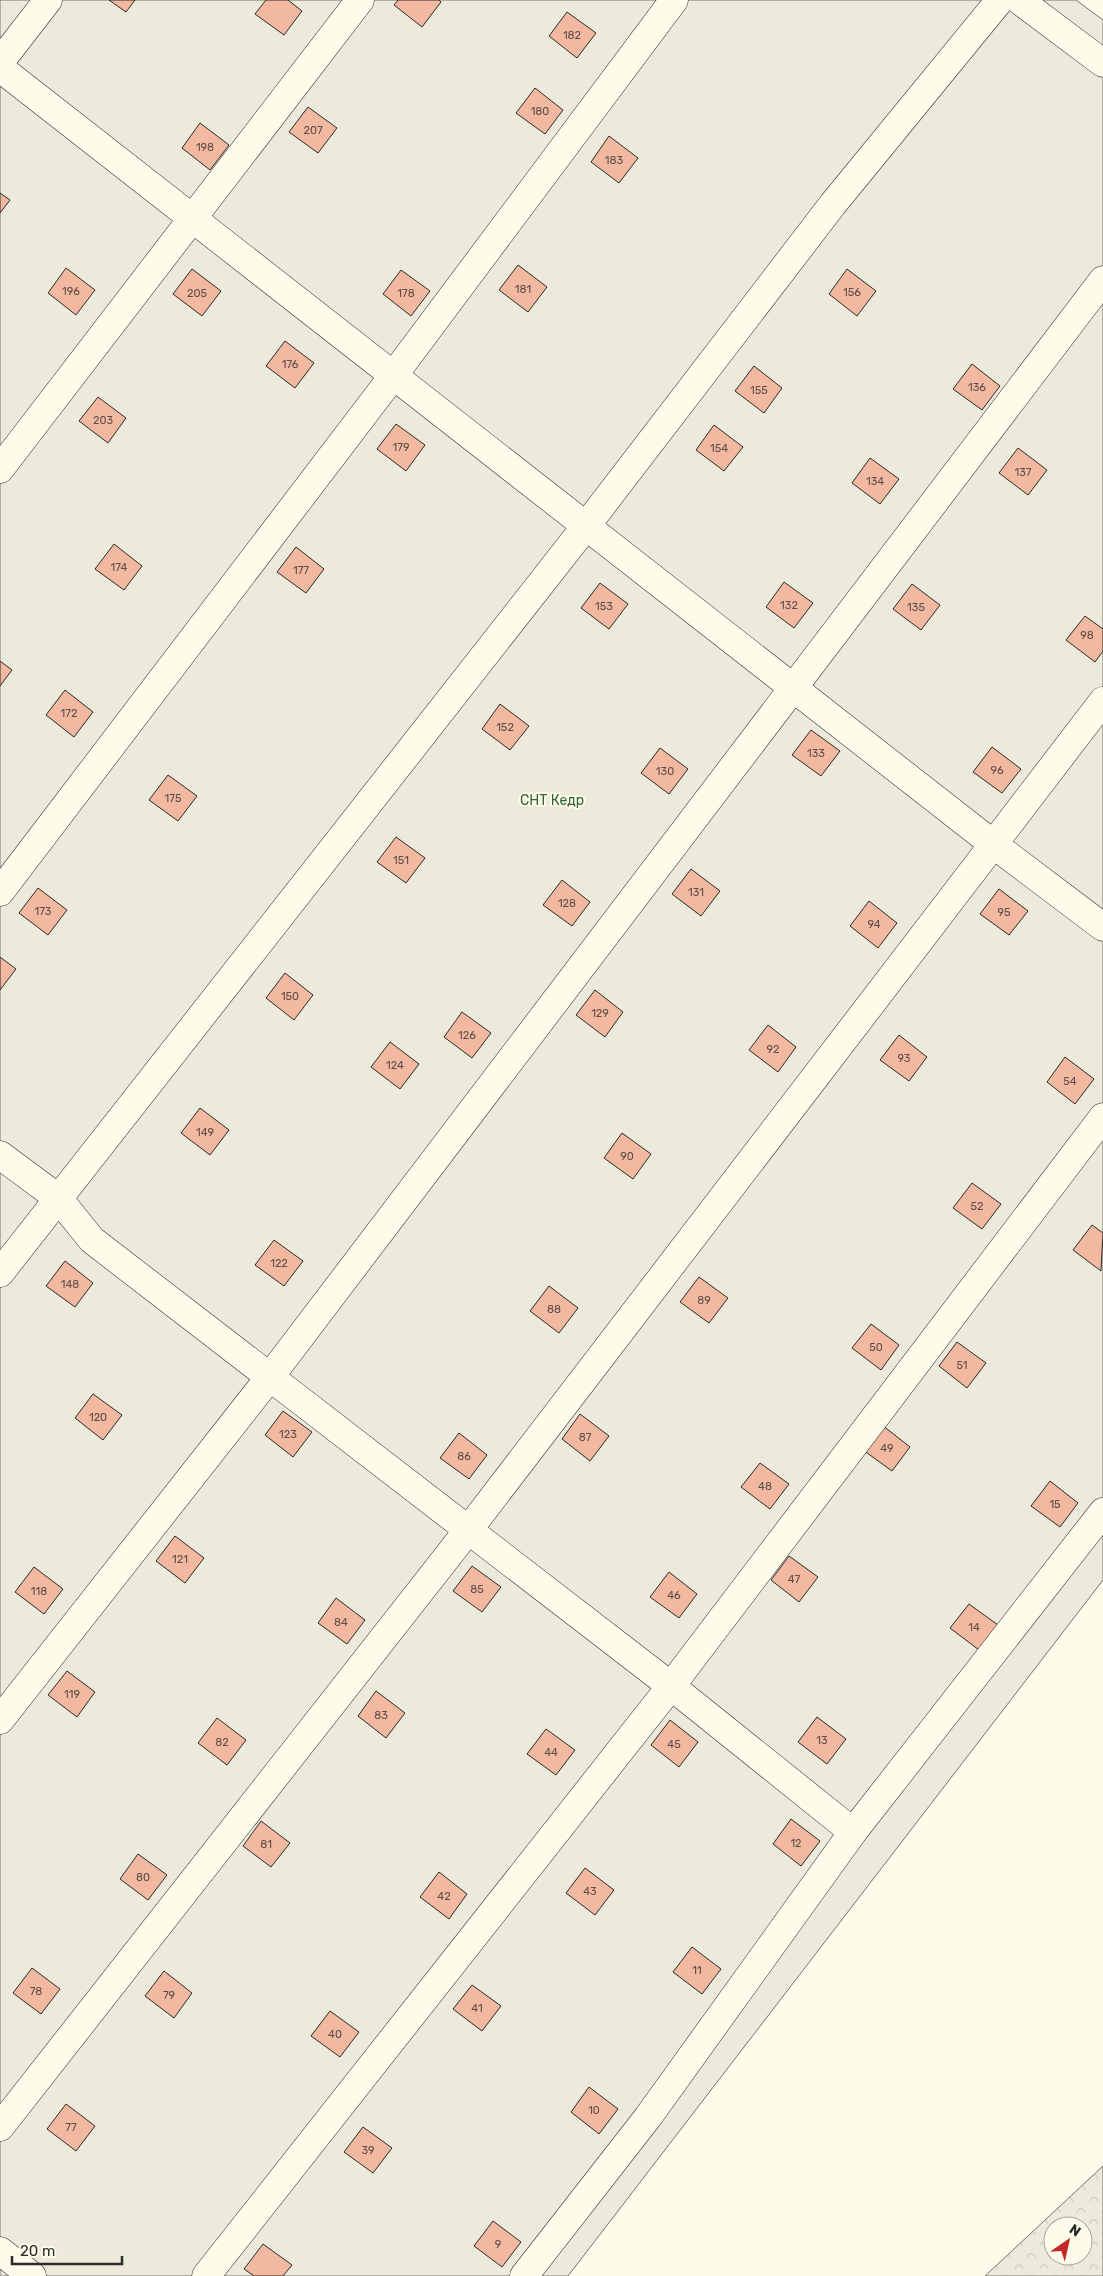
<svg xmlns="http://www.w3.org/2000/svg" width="1103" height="2276" viewBox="0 0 1103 2276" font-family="Rubik,sans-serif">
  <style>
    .forest { fill: url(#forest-crowns); stroke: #74746e; fill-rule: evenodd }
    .garden { fill: #ecebdb; stroke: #74746e }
    .building { fill: #f2b8a0; stroke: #2b2b2b }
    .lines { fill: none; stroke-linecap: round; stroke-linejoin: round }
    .minor-casing { stroke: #2b2b2b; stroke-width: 29 }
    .minor { stroke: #fdfbea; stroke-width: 28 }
    .labels { text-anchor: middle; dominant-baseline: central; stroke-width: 4; stroke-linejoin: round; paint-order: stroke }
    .number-label { font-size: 11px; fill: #5d4e48 }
    .park-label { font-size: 14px; fill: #34623c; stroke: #fdfbea }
  </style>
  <defs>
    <pattern id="forest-crowns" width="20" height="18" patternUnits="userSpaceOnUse" patternTransform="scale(1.25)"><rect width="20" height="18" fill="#ecebdb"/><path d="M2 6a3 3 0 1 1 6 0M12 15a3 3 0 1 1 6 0" fill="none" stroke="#cbcabc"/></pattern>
  </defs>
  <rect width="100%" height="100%" fill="#fdfbea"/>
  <path class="forest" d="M1103,2166V2276H985ZM1053,2226H1083V2256H1053Z"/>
  <polygon class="garden" points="0,0 1076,0 1103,20 1103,1580 568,2276 0,2276"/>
  <g class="building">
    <polygon points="109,0 135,0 126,12"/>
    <polygon points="266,0 288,0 302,11 284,35 255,14"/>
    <polygon points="398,0 439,0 441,2 422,27 394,5"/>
    <polygon points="567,12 596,33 577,58 549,36"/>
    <polygon points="535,88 563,110 545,134 516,113"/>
    <polygon points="308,107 337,128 318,153 289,132"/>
    <polygon points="200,123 229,145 210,170 182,148"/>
    <polygon points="609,136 638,158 619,183 591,162"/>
    <polygon points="0,193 10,200 0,213"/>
    <polygon points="518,265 547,287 528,312 499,290"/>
    <polygon points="66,268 95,290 76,315 48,293"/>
    <polygon points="192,269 221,291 202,316 173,294"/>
    <polygon points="847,269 876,291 857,316 829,294"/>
    <polygon points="401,270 430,291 411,316 383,294"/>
    <polygon points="285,341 314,363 295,388 266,366"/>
    <polygon points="972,364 1000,386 982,410 953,389"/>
    <polygon points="754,366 782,388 764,413 735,391"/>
    <polygon points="98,397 126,418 108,443 79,421"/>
    <polygon points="396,424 425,445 406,471 377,449"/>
    <polygon points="714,425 743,447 724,471 696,450"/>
    <polygon points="1018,448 1047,470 1028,495 999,473"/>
    <polygon points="870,458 899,479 880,504 852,483"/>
    <polygon points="114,544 142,566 124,590 95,569"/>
    <polygon points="296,547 324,569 306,593 277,572"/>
    <polygon points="784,582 813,603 794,628 766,607"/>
    <polygon points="600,583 628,604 609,629 581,608"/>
    <polygon points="912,584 940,605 921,630 893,609"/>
    <polygon points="1085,616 1103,629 1103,651 1095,662 1066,640"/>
    <polygon points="0,661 12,670 0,686"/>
    <polygon points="65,690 93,712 74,737 46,715"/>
    <polygon points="500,704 529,726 510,750 482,729"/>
    <polygon points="811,730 840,751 821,776 792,755"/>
    <polygon points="992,747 1021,769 1002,793 973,772"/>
    <polygon points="660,748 688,769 669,794 641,773"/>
    <polygon points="168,775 197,796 178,821 149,800"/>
    <polygon points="396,837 425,858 406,883 377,862"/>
    <polygon points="691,869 720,891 701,916 672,894"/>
    <polygon points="562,880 590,902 572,926 543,905"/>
    <polygon points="38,888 67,910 48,935 19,913"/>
    <polygon points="999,889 1028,911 1009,935 980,914"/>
    <polygon points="869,901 897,923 878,948 850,926"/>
    <polygon points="0,957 16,969 0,990"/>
    <polygon points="285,973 313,995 294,1020 266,998"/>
    <polygon points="595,990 623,1012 605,1037 576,1015"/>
    <polygon points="462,1012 491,1033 472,1058 444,1037"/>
    <polygon points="768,1025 796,1047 778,1072 749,1050"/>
    <polygon points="899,1035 927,1057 909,1081 880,1060"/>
    <polygon points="390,1042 419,1064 400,1089 371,1067"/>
    <polygon points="1065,1057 1094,1079 1075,1104 1047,1082"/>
    <polygon points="200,1108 229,1130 210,1155 181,1133"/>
    <polygon points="622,1133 651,1154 633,1179 604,1158"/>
    <polygon points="972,1183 1001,1204 982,1229 953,1208"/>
    <polygon points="1092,1225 1103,1233 1101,1271 1073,1250"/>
    <polygon points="274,1240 303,1261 284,1286 255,1265"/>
    <polygon points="65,1261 93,1283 75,1307 46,1286"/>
    <polygon points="699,1277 728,1298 709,1323 680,1302"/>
    <polygon points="549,1286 578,1308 559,1333 530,1311"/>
    <polygon points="871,1324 899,1345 881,1370 852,1348"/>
    <polygon points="957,1342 986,1363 967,1388 939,1366"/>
    <polygon points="93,1394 122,1415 103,1440 75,1418"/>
    <polygon points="283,1411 312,1432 293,1457 265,1435"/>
    <polygon points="580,1414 609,1436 590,1461 562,1439"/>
    <polygon points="882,1425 910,1447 892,1471 863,1450"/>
    <polygon points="459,1433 487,1455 469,1479 440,1458"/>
    <polygon points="760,1463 789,1484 770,1509 741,1487"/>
    <polygon points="1050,1481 1078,1503 1060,1527 1031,1506"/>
    <polygon points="175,1536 204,1558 185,1583 156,1561"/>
    <polygon points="789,1556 818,1577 799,1602 771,1580"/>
    <polygon points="472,1566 501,1587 482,1612 453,1591"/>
    <polygon points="34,1567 63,1589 44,1614 15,1592"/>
    <polygon points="669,1572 697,1594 679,1618 650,1597"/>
    <polygon points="336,1598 365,1620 347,1644 318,1623"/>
    <polygon points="969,1604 998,1625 979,1650 950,1628"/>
    <polygon points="67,1671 95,1692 77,1717 48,1695"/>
    <polygon points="376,1691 405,1713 386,1738 358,1716"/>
    <polygon points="817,1717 846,1739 827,1764 798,1742"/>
    <polygon points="217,1718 246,1740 227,1765 198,1743"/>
    <polygon points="670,1720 698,1742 679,1767 651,1745"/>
    <polygon points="546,1729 575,1750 556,1775 527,1754"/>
    <polygon points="791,1819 820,1841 801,1866 773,1844"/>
    <polygon points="261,1821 290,1843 271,1867 243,1846"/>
    <polygon points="138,1854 167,1875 148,1900 120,1879"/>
    <polygon points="585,1868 614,1890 595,1915 566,1893"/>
    <polygon points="439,1872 467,1894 449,1919 420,1897"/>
    <polygon points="692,1947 721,1969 702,1994 673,1972"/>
    <polygon points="32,1968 60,1989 41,2014 13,1993"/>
    <polygon points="164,1971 192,1993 174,2018 145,1996"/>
    <polygon points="472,1985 501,2006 482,2031 453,2009"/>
    <polygon points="330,2011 359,2032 340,2057 311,2036"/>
    <polygon points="589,2087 618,2109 599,2134 571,2112"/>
    <polygon points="66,2104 95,2126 76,2151 47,2129"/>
    <polygon points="363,2127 392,2148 373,2173 344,2152"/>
    <polygon points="493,2221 521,2242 502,2267 474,2246"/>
    <polygon points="263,2244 292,2265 283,2276 254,2276 244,2269"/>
  </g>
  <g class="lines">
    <g class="minor-casing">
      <g id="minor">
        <polyline points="1019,0 1103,63"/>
        <polyline points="0,62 48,0"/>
        <polyline points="0,68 993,844 1103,927"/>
        <polyline points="0,469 360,0"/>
        <polyline points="0,892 393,376 674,0"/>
        <polyline points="0,1155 58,1198 92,1240 671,1686 853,1832"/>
        <polyline points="0,1273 586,526 833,204 1000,0"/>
        <polyline points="0,1720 269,1378 1103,280"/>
        <polyline points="0,2127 469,1529 1103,701"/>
        <polyline points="0,2251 32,2276"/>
        <polyline points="206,2276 671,1686 1103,1117"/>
        <polyline points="524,2276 648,2117 853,1832 1103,1512"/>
      </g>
    </g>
    <use href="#minor" class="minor"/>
  </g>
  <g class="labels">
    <g class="number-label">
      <text x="572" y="35">182</text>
      <text x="540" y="111">180</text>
      <text x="313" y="130">207</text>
      <text x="205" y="147">198</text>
      <text x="614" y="160">183</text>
      <text x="523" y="289">181</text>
      <text x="71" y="291">196</text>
      <text x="852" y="292">156</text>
      <text x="197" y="293">205</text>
      <text x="406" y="293">178</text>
      <text x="290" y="364">176</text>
      <text x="977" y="387">136</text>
      <text x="759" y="390">155</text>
      <text x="103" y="420">203</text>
      <text x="401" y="447">179</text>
      <text x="719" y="448">154</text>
      <text x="1023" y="472">137</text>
      <text x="875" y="481">134</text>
      <text x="119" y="567">174</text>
      <text x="301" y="570">177</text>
      <text x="789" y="605">132</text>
      <text x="604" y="606">153</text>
      <text x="916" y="607">135</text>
      <text x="1087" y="635">98</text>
      <text x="69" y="713">172</text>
      <text x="505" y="727">152</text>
      <text x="816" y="753">133</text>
      <text x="997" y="770">96</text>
      <text x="665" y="771">130</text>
      <text x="173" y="798">175</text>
      <text x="401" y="860">151</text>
      <text x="696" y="892">131</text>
      <text x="567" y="903">128</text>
      <text x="43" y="911">173</text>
      <text x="1004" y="912">95</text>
      <text x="874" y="924">94</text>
      <text x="290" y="996">150</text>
      <text x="600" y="1013">129</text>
      <text x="467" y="1035">126</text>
      <text x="773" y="1049">92</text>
      <text x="904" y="1058">93</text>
      <text x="395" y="1065">124</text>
      <text x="1070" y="1081">54</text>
      <text x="205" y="1132">149</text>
      <text x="627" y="1156">90</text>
      <text x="977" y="1206">52</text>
      <text x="279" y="1263">122</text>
      <text x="70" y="1284">148</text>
      <text x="704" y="1300">89</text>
      <text x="554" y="1309">88</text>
      <text x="876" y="1347">50</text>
      <text x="962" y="1365">51</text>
      <text x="98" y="1417">120</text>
      <text x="288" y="1434">123</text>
      <text x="585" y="1437">87</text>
      <text x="887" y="1448">49</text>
      <text x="464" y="1456">86</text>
      <text x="765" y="1486">48</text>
      <text x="1055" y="1504">15</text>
      <text x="180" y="1559">121</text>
      <text x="794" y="1579">47</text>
      <text x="477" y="1589">85</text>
      <text x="39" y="1591">118</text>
      <text x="674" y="1595">46</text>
      <text x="341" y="1622">84</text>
      <text x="974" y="1627">14</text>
      <text x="72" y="1694">119</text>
      <text x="381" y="1715">83</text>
      <text x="822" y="1740">13</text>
      <text x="222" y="1742">82</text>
      <text x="674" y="1744">45</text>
      <text x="551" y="1752">44</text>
      <text x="796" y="1843">12</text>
      <text x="266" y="1844">81</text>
      <text x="143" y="1877">80</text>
      <text x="590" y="1891">43</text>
      <text x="444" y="1896">42</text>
      <text x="697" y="1970">11</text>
      <text x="36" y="1991">78</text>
      <text x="169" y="1995">79</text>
      <text x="477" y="2008">41</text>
      <text x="335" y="2034">40</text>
      <text x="594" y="2110">10</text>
      <text x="71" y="2127">77</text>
      <text x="368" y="2150">39</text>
      <text x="498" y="2244">9</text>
    </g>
    <g class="park-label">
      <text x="552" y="800">СНТ Кедр</text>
    </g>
  </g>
  <g transform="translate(1068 2241) rotate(34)"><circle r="24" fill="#fdfbea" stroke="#a9a89e"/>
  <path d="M0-4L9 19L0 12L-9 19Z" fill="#c62828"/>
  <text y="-8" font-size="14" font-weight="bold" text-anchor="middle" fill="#2b2b2b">N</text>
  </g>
  <path d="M12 2256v8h110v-8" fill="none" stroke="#2b2b2b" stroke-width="2.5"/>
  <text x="20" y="2256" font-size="15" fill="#2b2b2b" stroke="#fdfbea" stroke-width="4" paint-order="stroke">20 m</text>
</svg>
